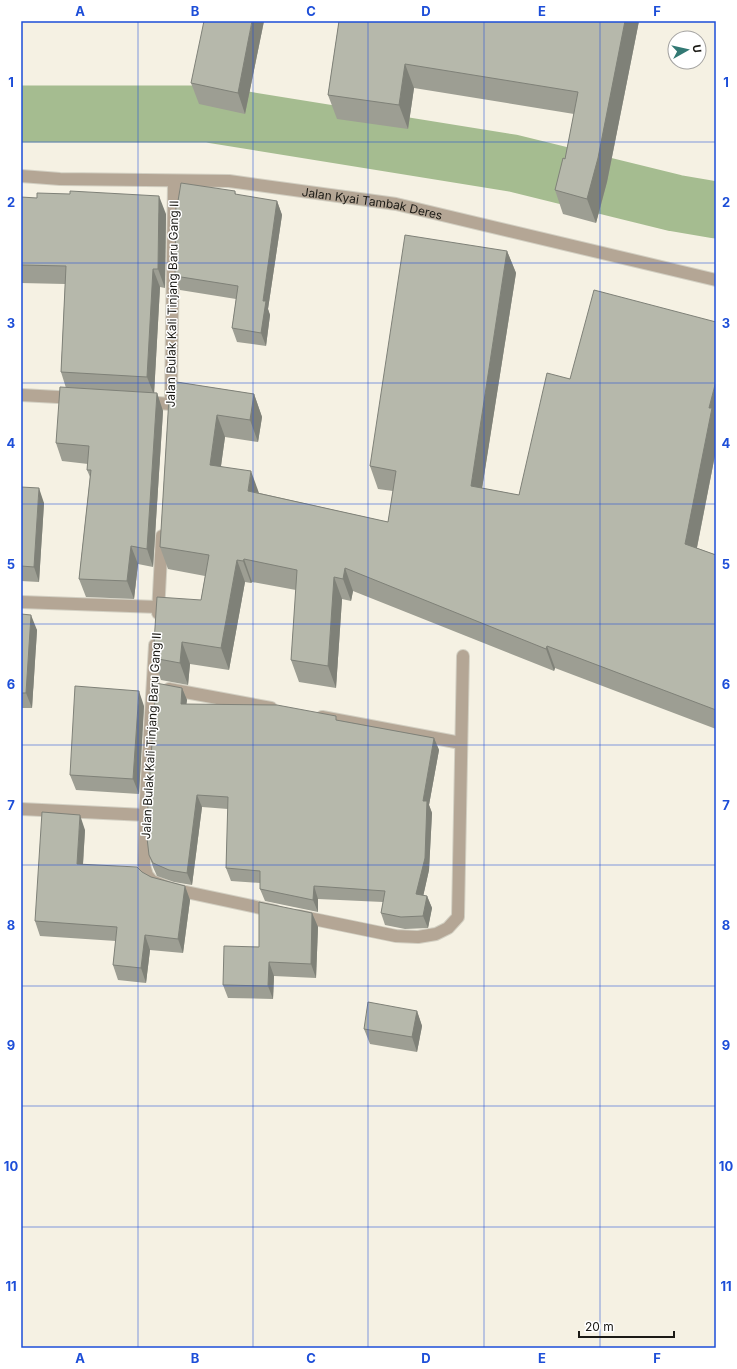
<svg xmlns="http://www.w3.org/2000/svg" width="737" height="1369" viewBox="0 0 737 1369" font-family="Inter,sans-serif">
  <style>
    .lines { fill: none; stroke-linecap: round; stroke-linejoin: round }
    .river { stroke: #a5bc90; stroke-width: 57 }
    .minor-casing { stroke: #d2cfc2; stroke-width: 14 }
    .minor { stroke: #b4a695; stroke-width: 12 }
    .wall { fill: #9d9e93 }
    .shaded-wall { fill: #7f8178 }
    .building { fill: #b6b8ab; stroke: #7f8178 }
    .grid { fill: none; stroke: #1d4ed8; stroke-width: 1; stroke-opacity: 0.55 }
    .labels { text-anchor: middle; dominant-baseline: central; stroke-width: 3; stroke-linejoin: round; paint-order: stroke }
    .street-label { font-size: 12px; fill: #1b1a15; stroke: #fff }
    .neatline { fill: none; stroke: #1d4ed8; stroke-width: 1.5 }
    .grid-label { font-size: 13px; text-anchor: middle; font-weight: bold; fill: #1d4ed8 }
  </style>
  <rect width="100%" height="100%" fill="#f5f1e3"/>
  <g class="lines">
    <polyline class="river" points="21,114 209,114 512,163 675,203 716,210"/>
    <g class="minor-casing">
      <g id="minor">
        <path id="s1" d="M21,176L60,179L229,181L396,204L716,280"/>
        <polyline points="21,395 76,398"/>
        <polyline points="171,397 174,181"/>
        <polyline points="144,402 171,404"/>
        <polyline points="21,602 158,607"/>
        <polyline points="158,613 162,536"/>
        <polyline points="155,645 145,815 144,865 147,875 152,881 172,889 275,911"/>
        <polyline points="169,689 271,708"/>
        <polyline points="322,717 461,743"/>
        <polyline points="21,809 145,815"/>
        <polyline points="299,916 396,936 418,937 436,934 448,928 458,917 463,656"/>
      </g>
    </g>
    <use href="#minor" class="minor"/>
  </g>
  <g class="wall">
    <polygon points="264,21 245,114 199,104 191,83"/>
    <polygon points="339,21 639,21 607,182 596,223 563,214 555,190 565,159 574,114 414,88 408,129 337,119 328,95"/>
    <polygon points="235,191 236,195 277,201 282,215 268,309 270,315 266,346 237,342 232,328 236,299 180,290 175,276"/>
    <polygon points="21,197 166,214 165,288 160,287 154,393 157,393 163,411 153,567 138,564 134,599 86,597 79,579 90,477 87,470 88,464 62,461 56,443 66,388 61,372 65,284 21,283"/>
    <polygon points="507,251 516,273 482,488 519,495 570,379 716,322 716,450 697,548 716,555 716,729 555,668 554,671 353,591 351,601 342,599 336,688 299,682 291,660 296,590 252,582 251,583 245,582 229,670 190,664 188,685 161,680 153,658 201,600 205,576 168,569 160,547 170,381 254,394 262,417 258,442 225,437 221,466 259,493 388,522 393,491 378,489 370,466"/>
    <polygon points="21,487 44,503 39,582 21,581"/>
    <polygon points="21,614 37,630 32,708 21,708"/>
    <polygon points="182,688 187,700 186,704 338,720 434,738 439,750 429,805 432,813 429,870 423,896 427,896 432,908 428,928 405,929 385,925 381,913 383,902 318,899 318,912 265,901 260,889 260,883 231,881 226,868 228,809 202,807 192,885 174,882 157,876 153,867 149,855"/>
    <polygon points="144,706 139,794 76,790 70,775"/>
    <polygon points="85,830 83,864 142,872 151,877 185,886 190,900 183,953 150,950 146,983 118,980 113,965 116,941 40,936 35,921"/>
    <polygon points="312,913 318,927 316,978 274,976 273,999 228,998 223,985 259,947"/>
    <polygon points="417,1011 422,1026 417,1052 370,1044 364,1029"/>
  </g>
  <g class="shaded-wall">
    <polygon points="252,21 264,21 245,114 238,93"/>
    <polygon points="625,21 639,21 607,182 596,223 587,199"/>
    <polygon points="405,64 414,88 408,129 399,105"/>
    <polygon points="159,196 166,214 165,288 158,269"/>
    <polygon points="277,201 282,215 268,309 270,315 266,346 261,333 263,301"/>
    <polygon points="507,251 516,273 479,508 471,486"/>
    <polygon points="153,269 160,287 154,395 147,377"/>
    <polygon points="716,381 716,450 693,567 685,544 709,408"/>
    <polygon points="157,393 163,411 153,567 147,549"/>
    <polygon points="254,394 262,417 258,442 250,420"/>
    <polygon points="217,415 225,437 218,487 210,465"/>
    <polygon points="251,471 259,493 248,491"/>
    <polygon points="39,488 44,503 39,582 34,567"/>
    <polygon points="131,546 138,564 134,599 127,581"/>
    <polygon points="244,559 252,582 251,583 243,561"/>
    <polygon points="237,560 245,582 229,670 221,648"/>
    <polygon points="345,568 353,591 351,601 343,579"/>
    <polygon points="334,577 342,599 336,688 328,666"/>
    <polygon points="31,615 37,630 32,708 26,693"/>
    <polygon points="182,642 190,664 188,685 180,663"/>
    <polygon points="547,646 555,668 554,671 546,649"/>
    <polygon points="182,688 187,700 185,716 181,704"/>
    <polygon points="139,691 144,706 139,794 133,779"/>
    <polygon points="434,738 439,750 429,805 432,813 429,870 421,906 416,894 423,801"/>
    <polygon points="197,795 202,807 192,885 187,873"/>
    <polygon points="80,815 85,830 82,879 77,864"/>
    <polygon points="185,886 190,900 183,953 178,939"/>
    <polygon points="314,886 318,899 318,912 313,900"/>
    <polygon points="427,896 432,908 428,928 423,916"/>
    <polygon points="312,913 318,927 316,978 311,964"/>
    <polygon points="145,935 150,950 146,983 141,968"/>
    <polygon points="269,962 274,976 273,999 268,986"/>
    <polygon points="417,1011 422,1026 417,1052 412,1037"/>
  </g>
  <g class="building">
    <polygon points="204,21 252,21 238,93 191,83"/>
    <polygon points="339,21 625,21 598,158 587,199 555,190 563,158 565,159 578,92 405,64 399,105 328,95"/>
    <polygon points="181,183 235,191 235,194 277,201 263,301 266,301 261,333 232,328 238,286 175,276 176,201 178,201"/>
    <polygon points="70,191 159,196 158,269 153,269 147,377 61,372 66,266 21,265 21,197 37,198 37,193 70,194"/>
    <polygon points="405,235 507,251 471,486 519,495 547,373 570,379 594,290 716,322 716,381 709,408 712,408 685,544 716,555 716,710 547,646 546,649 345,568 343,579 334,577 328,666 291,660 297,570 244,559 243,561 237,560 221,648 182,642 180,663 153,658 157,597 201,600 209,555 160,547 170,381 254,394 250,420 217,415 210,465 251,471 248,491 388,522 396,471 370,466"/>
    <polygon points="60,387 157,393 147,549 131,546 127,581 79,579 91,470 87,470 89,446 56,443"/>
    <polygon points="21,487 39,488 34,567 21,566"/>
    <polygon points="21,614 31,615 26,693 21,693"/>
    <polygon points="156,683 182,688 181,704 277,705 336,716 336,720 434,738 423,801 427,801 425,858 416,894 427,896 423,916 401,917 381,913 385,891 314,886 313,900 260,889 260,871 226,868 228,797 197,795 187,873 169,870 153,863 149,855 147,838 148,803"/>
    <polygon points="75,686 139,691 133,779 70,775"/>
    <polygon points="42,812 80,815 77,864 137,867 142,872 151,877 185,886 178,939 145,935 141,968 113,965 117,927 35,921"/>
    <polygon points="259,902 312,913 311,964 269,962 268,986 223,985 224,946 259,947"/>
    <polygon points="368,1002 417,1011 412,1037 364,1029"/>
  </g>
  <path class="grid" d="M138,21V1348M253,21V1348M368,21V1348M484,21V1348M600,21V1348M21,142H716M21,263H716M21,383H716M21,504H716M21,624H716M21,745H716M21,865H716M21,986H716M21,1106H716M21,1227H716"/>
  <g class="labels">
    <g class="street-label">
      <text stroke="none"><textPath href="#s1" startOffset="353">Jalan Kyai Tambak Deres</textPath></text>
      <text transform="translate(172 304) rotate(-89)">Jalan Bulak Kali Tinjang Baru Gang II</text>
      <text transform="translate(151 736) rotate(-87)">Jalan Bulak Kali Tinjang Baru Gang II</text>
    </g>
  </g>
  <rect width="737" height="1369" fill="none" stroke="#ffffff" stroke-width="44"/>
  <g transform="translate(687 50) rotate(82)"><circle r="19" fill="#ffffff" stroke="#a4a3a1"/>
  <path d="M0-3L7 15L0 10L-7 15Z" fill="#327974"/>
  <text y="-6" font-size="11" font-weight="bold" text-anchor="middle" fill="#1b1a15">U</text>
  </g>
  <path d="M579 1331v6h95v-6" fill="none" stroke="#1b1a15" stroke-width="2"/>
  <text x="585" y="1331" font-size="12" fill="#1b1a15" stroke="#ffffff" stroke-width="3" paint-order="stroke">20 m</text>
  <rect x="22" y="22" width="693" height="1325" class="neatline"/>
  <g class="grid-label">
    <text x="80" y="16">A</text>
    <text x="195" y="16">B</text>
    <text x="311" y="16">C</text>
    <text x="426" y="16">D</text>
    <text x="542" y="16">E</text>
    <text x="657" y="16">F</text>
    <text x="11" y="87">1</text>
    <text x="726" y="87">1</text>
    <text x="11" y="207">2</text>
    <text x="726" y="207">2</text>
    <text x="11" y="328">3</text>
    <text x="726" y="328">3</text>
    <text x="11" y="448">4</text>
    <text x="726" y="448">4</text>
    <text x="11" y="569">5</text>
    <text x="726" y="569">5</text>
    <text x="11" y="689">6</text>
    <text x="726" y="689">6</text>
    <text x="11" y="810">7</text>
    <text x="726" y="810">7</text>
    <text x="11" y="930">8</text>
    <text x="726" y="930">8</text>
    <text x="11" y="1050">9</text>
    <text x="726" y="1050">9</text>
    <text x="11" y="1171">10</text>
    <text x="726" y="1171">10</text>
    <text x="11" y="1291">11</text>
    <text x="726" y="1291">11</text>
    <text x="80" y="1363">A</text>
    <text x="195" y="1363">B</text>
    <text x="311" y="1363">C</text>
    <text x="426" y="1363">D</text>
    <text x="542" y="1363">E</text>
    <text x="657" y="1363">F</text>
  </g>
</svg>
